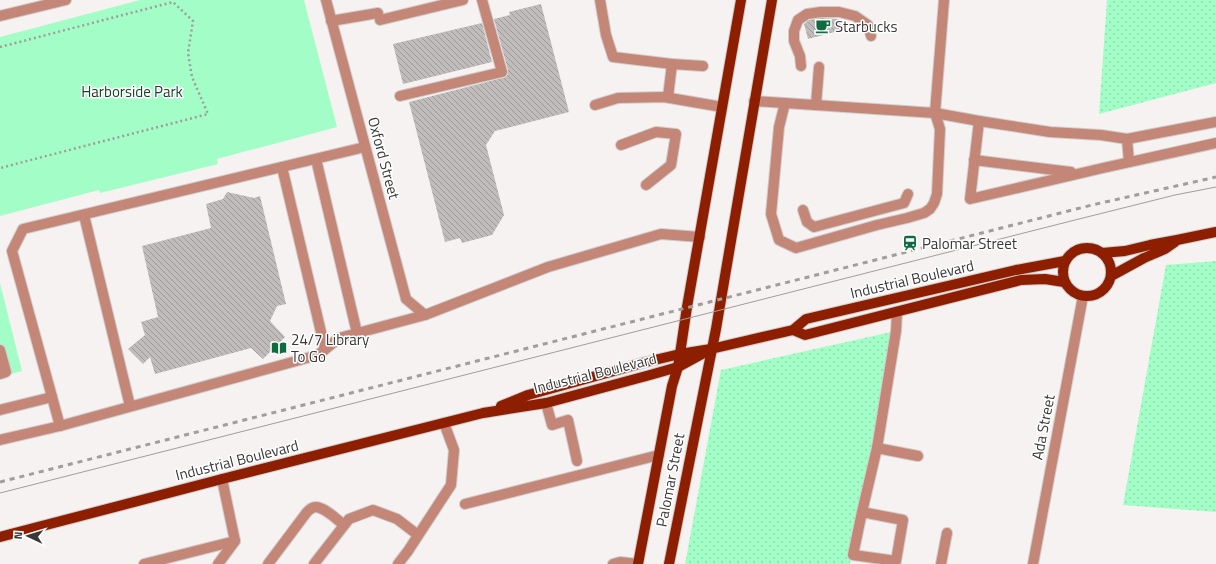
<svg xmlns="http://www.w3.org/2000/svg" width="1216" height="564" viewBox="0 0 1216 564" font-family="'Titillium Web',sans-serif">
  <style>
    .grass { fill: url(#grass-dots) }
    .green { fill: #a3fdc6 }
    .building { fill: url(#building-back-hatch) }
    .lines { fill: none; stroke-linecap: round; stroke-linejoin: round }
    .minor-casing { stroke: #d0cdcc; stroke-width: 12 }
    .major-casing { stroke: #d0cdcc; stroke-width: 12 }
    .path { stroke: #a09d9c; stroke-width: 2.5; stroke-dasharray: 2 3; stroke-linecap: butt }
    .minor { stroke: #c38677; stroke-width: 10 }
    .major { stroke: #8d1e00; stroke-width: 10 }
    .tram { stroke: #a09d9c; stroke-width: 1 }
    .rail { stroke: #a09d9c; stroke-width: 3; stroke-dasharray: 5 5; stroke-linecap: butt }
    .labels { text-anchor: middle; dominant-baseline: central; stroke-width: 3; stroke-linejoin: round; paint-order: stroke }
    .poi-label { font-size: 15px; fill: #393837; stroke: #fff; text-anchor: start }
    .park-label { font-size: 15px; fill: #19402a; stroke: #fff }
    .street-label { font-size: 15px; fill: #393837; stroke: #fff }
  </style>
  <defs>
    <pattern id="grass-dots" width="8" height="8" patternUnits="userSpaceOnUse"><rect width="8" height="8" fill="#a3fdc6"/><path d="M2 2h.1M6 6h.1" fill="none" stroke="#8ddaab" stroke-width="1.8" stroke-linecap="round"/></pattern>
    <pattern id="building-back-hatch" width="6" height="6" patternUnits="userSpaceOnUse"><rect width="6" height="6" fill="#c0bcbb"/><path d="M-1 5l2 2M0 0l6 6M5-1l2 2" fill="none" stroke="#9d9a99"/></pattern>
  </defs>
  <rect width="100%" height="100%" fill="#f6f2f1"/>
  <g class="grass">
    <polygon points="1107,0 1216,0 1216,83 1099,114"/>
    <polygon points="1216,261 1216,512 1123,505 1166,265"/>
    <polygon points="896,331 850,564 685,564 721,370"/>
  </g>
  <g class="green">
    <polygon points="140,0 304,0 337,127 217,159 218,164 100,193 99,190 0,216 0,37"/>
    <polygon points="0,283 22,371 0,377"/>
  </g>
  <g class="building">
    <polygon points="541,4 569,112 495,131 486,145 504,215 492,235 462,243 460,238 445,242 409,102 506,77 508,74 508,70 494,19 510,15 509,12"/>
    <polygon points="821,18 839,19 842,30 808,39 804,24 809,20"/>
    <polygon points="482,23 492,62 403,84 393,44"/>
    <polygon points="227,192 254,198 260,196 286,304 277,306 270,321 285,337 263,359 251,348 155,374 150,357 143,364 128,349 145,335 141,322 158,317 142,246 211,228 206,204 223,199"/>
  </g>
  <g class="lines">
    <g class="minor-casing">
      <g id="minor">
        <polyline points="326,0 406,299 425,315"/>
        <polyline points="600,0 606,35 613,57 672,64"/>
        <polyline points="0,16 66,0"/>
        <polyline points="380,20 463,0"/>
        <polyline points="331,21 378,13"/>
        <polyline points="801,66 800,56 794,41 794,31 798,20 807,14 821,12 839,12 855,16 868,25 871,36"/>
        <polyline points="400,96 502,72 482,0"/>
        <polyline points="668,97 672,64 703,66"/>
        <polyline points="754,101 935,113 979,121 1050,132 1101,135 1127,139 1216,122"/>
        <polyline points="785,103 779,127 771,214 779,240 796,248 877,225 907,218 924,213 930,209 934,203 937,194 940,129 935,113 944,0"/>
        <polyline points="595,105 618,98 664,97 722,107"/>
        <polyline points="816,105 819,67"/>
        <polyline points="979,121 970,199 1103,168 1216,143"/>
        <polyline points="1127,139 1129,162"/>
        <polyline points="621,145 656,132 676,134 671,165 646,185"/>
        <polyline points="316,159 357,333"/>
        <polyline points="974,160 1071,172"/>
        <polyline points="282,167 325,349"/>
        <polyline points="803,210 807,222 814,227 904,203 908,194"/>
        <polyline points="84,215 130,406"/>
        <polyline points="0,350 6,372 0,374"/>
        <polyline points="546,403 552,425 568,420 577,461"/>
        <polyline points="0,410 52,397"/>
        <polyline points="60,426 318,355 339,338 425,315 548,267 661,234 700,237"/>
        <polyline points="0,440 60,426 12,251 23,229 365,147"/>
        <polyline points="877,448 918,456"/>
        <polyline points="465,504 659,455"/>
        <polyline points="862,512 903,520 896,561 853,555 862,512 877,448 896,331 897,312"/>
        <polyline points="144,564 235,541"/>
        <polyline points="218,564 235,541 222,479"/>
        <path d="M268,564L307,512C310,509 312,507 316,507C326,508 336,519 344,525"/>
        <polyline points="314,564 349,519 373,510 397,519 418,535"/>
        <polyline points="398,564 408,551 451,485 454,450 444,423"/>
        <polyline points="613,564 620,562 638,564"/>
        <polyline points="941,564 947,533"/>
        <polyline points="1033,564 1083,296"/>
      </g>
    </g>
    <g class="major-casing">
      <g id="major">
        <circle cx="1087" cy="272" r="24"/>
        <polyline points="1102,253 1125,251 1150,245 1177,240 1216,232"/>
        <polyline points="1111,276 1144,258 1165,249 1175,242"/>
        <polyline points="793,330 805,335 1021,280 1045,279 1064,282"/>
        <polyline points="501,406 528,395 646,362 680,354 711,349 793,330 806,319 1016,270 1065,261"/>
        <polyline points="0,537 222,479 483,413 546,403 650,375 678,367 711,349"/>
        <polyline points="638,564 672,386 678,367 687,307 741,0"/>
        <polyline points="669,564 716,329 772,0"/>
      </g>
    </g>
    <polyline class="path" points="0,47 173,2 193,21 188,53 192,77 208,114 0,168"/>
    <use href="#minor" class="minor"/>
    <use href="#major" class="major"/>
    <polyline class="tram" points="0,493 1071,221 1175,195 1216,187"/>
    <polyline class="rail" points="0,482 1092,205 1216,177"/>
  </g>
  <defs>
    <g id="cafe-bare" transform="scale(1.2)"><path d="M-5.5-4.5H6V0H3Q3 3.5 0 3.5H-2.5Q-5.5 3.5-5.5 0ZM3-3.2v2h1.7v-2ZM-6 4.5H4V6H-6Z" fill="#0f6c40" stroke="#fff" stroke-width="2.5" paint-order="stroke"/></g>
    <g id="station-bare" transform="scale(1.2)"><path d="M-3-6H3Q5-6 5-4V2Q5 4 3 4L4.5 6H3L1.5 4h-3L-3 6H-4.5L-3 4Q-5 4-5 2V-4Q-5-6-3-6ZM-3.5-4v3h7v-3ZM-3.5 1v1.5H-2V1ZM2 1v1.5H3.5V1Z" fill="#0f6c40" stroke="#fff" stroke-width="2.5" paint-order="stroke"/></g>
    <g id="library-bare" transform="scale(1.2)"><path d="M-6-4Q-3-5.5-.7-3.5V5Q-3 3-6 4ZM6-4Q3-5.5 .7-3.5V5Q3 3 6 4Z" fill="#0f6c40" stroke="#fff" stroke-width="2.5" paint-order="stroke"/></g>
  </defs>
  <g fill-rule="evenodd">
    <use href="#cafe-bare" x="823" y="26"/>
    <use href="#station-bare" x="910" y="243"/>
    <use href="#library-bare" x="279" y="348"/>
  </g>
  <g class="labels">
    <g class="poi-label">
      <text x="835" y="26">Starbucks</text>
      <text x="922" y="243">Palomar Street</text>
      <text x="291" y="339">24/7 Library<tspan x="291" dy="17">To Go</tspan></text>
    </g>
    <g class="park-label">
      <text x="132" y="91">Harborside Park</text>
    </g>
    <g class="street-label">
      <text transform="translate(384 158) rotate(75)">Oxford Street</text>
      <text transform="translate(912 279) rotate(-13)">Industrial Boulevard</text>
      <text transform="translate(595 373) rotate(-14)">Industrial Boulevard</text>
      <text transform="translate(1043 427) rotate(-79)">Ada Street</text>
      <text transform="translate(237 460) rotate(-14)">Industrial Boulevard</text>
      <text transform="translate(670 480) rotate(-79)">Palomar Street</text>
    </g>
  </g>
  <g transform="translate(28 536) rotate(274)" stroke="#ffffff" stroke-width="3" paint-order="stroke">
  <path d="M0-3L7 15L0 10L-7 15Z" fill="#393837"/>
  <text y="-6" font-size="11" font-weight="bold" text-anchor="middle" fill="#393837">N</text>
  </g>
</svg>
